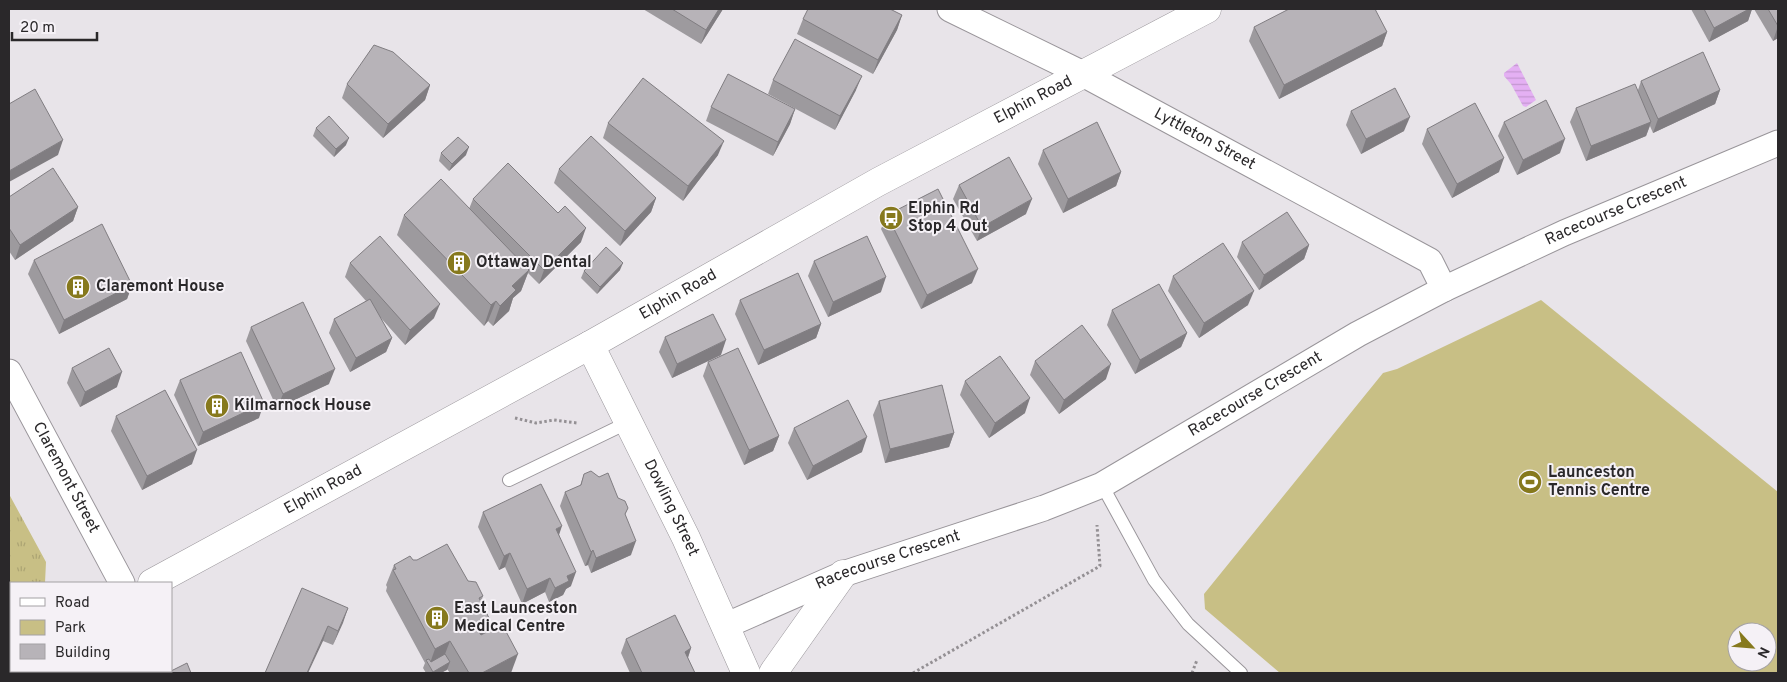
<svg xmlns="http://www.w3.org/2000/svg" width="1787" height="682" viewBox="0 0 1787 682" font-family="Overpass,sans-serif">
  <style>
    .green { fill: #c8bf85; fill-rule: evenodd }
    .park { fill: url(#park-tufts) }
    .water { fill: url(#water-rules) }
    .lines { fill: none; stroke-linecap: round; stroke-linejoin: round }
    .lane-casing { stroke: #99959a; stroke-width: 14 }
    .street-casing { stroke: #99959a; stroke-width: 27 }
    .secondary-casing { stroke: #99959a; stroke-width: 29 }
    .highway-casing { stroke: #99959a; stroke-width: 29 }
    .path { stroke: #949094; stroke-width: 3; stroke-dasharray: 2.5 2.5; stroke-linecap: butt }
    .lane { stroke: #fff; stroke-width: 12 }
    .street { stroke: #fff; stroke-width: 25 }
    .secondary { stroke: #fff; stroke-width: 28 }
    .highway { stroke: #fff; stroke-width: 28 }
    .wall { fill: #9d9a9e }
    .shaded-wall { fill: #807d81 }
    .building { fill: #b7b3b8; stroke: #807d81 }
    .labels { text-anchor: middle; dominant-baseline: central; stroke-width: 4; stroke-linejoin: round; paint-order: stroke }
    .street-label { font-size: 16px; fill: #2a282a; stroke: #f5f1f6 }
    .poi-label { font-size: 16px; font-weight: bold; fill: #2a282a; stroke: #f5f1f6; text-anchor: start }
  </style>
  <defs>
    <pattern id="park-tufts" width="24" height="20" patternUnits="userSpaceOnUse" patternTransform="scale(1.25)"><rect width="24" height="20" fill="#c8bf85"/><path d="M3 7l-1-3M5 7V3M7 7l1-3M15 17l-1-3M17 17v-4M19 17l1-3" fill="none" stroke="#aca473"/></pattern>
    <pattern id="water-rules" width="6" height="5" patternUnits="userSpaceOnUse" patternTransform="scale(1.25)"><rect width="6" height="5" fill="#e4b0f3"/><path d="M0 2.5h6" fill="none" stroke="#c497d0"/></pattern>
  </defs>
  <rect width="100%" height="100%" fill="#e8e4e9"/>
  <path class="green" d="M1541,300L1778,492V673H1280L1205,609L1204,594L1383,373L1397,369ZM1737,632H1767V662H1737Z"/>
  <polygon class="park" points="9,494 46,562 45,583 11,583 11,602 9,604"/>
  <polygon class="water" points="1517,63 1536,100 1526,107 1523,106 1511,84 1504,76 1504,73"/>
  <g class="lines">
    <g class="lane-casing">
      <g id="lane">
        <polyline points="509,480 629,422"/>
        <polyline points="1102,485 1154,580 1188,624 1241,673"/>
      </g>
    </g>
    <g class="street-casing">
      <g id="street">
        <path id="s1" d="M950,9L1083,74L1430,261L1444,289"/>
        <path id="s2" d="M9,372L122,583"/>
        <path id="s3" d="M725,626L843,574L1044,508L1102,485L1358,334L1444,289L1564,233L1778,143"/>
      </g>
    </g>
    <g class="secondary-casing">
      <g id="secondary">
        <path id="s4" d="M590,345L686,538L746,673"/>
        <polyline points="773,673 843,574"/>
      </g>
    </g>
    <g class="highway-casing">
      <g id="highway">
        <path id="s5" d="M152,583L590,345L878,182L1207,9"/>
        <polyline points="9,661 11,660"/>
      </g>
    </g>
    <g class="path">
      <polyline points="515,418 536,423 554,420 577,423"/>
      <polyline points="913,673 1100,566 1097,525"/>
      <polyline points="1192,673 1197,660"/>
    </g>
    <use href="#lane" class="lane"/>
    <use href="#street" class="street"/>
    <use href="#secondary" class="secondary"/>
    <use href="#highway" class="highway"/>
  </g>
  <g class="wall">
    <polygon points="643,9 723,9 701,44"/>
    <polygon points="1691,9 1752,9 1748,21 1709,42"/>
    <polygon points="1754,9 1778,9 1778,38 1773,41"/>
    <polygon points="902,15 897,30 873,74 797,34 803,19"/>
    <polygon points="1254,27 1387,32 1382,46 1279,99 1249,41"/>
    <polygon points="773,80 856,90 835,130 768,94"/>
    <polygon points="1641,81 1720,90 1715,104 1653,133 1650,126 1646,136 1586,161 1570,122 1576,108 1638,90"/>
    <polygon points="347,84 430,85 425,100 383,138 342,98"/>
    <polygon points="711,107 795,109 790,124 773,156 706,121"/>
    <polygon points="1351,111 1404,131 1361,154 1346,125"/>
    <polygon points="1504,122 1560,153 1517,175 1498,136"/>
    <polygon points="608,123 718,155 683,201 603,138"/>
    <polygon points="316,128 346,145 334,157 313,136"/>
    <polygon points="1427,129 1499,172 1452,198 1422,144"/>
    <polygon points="1043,150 1121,172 1116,186 1063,213 1038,164"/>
    <polygon points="441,153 466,155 449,171 439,161"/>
    <polygon points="559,169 656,198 651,212 620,246 554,183"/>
    <polygon points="959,185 1026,214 977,241 953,199"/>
    <polygon points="9,197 78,207 73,221 15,260 9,251"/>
    <polygon points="473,199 581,242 539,284 528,273 521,291 513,298 509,311 493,326 488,321 484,326 397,235 404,215 469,209"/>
    <polygon points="887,215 972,283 921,309 881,229"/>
    <polygon points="1242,242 1309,245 1304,259 1259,290 1237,257"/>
    <polygon points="34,260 132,285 127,299 59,334 28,274"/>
    <polygon points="814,261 881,292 828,317 808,276"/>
    <polygon points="350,263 434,318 405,345 380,317 392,338 386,352 350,372 329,333 334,319 366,301 345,277"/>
    <polygon points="620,270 597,294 581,278 584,271"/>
    <polygon points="1173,276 1248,305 1199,338 1168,291"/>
    <polygon points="740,300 821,324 816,338 758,365 735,314"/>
    <polygon points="1112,310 1187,333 1181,347 1135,374 1107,325"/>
    <polygon points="251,327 329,384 277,408 246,341"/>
    <polygon points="665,337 721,355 672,378 659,352"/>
    <polygon points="1035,361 1106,379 1059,414 1030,375"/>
    <polygon points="708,362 779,436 773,451 744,465 703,376"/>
    <polygon points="72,368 117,387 80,407 67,383"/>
    <polygon points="180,380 259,418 198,446 174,395"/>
    <polygon points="965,381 1025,413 989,438 960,395"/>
    <polygon points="879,401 954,433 949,447 885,463 873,415"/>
    <polygon points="116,416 192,464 142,490 111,431"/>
    <polygon points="794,428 862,452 807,480 788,443"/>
    <polygon points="584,474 618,498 628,508 625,515 631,555 591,573 588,565 585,566 560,506 565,492 580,486"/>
    <polygon points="483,512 559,535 571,586 566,589 563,595 549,602 545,592 522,604 505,567 499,570 478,527"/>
    <polygon points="413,560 468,581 483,596 481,602 489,618 483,634 511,673 450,673 447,669 441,673 426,673 423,668 425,663 386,591 387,587 386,585 394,565"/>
    <polygon points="348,608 333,645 323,641 265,673"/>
    <polygon points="626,639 691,648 688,658 695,673 630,673 621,653"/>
  </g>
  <g class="shaded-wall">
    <polygon points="719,9 723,9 701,44 706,30"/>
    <polygon points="1749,9 1752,9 1748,21 1709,42 1714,28"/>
    <polygon points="902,15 897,30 873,74 878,60"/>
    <polygon points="1778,26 1778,38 1773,41"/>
    <polygon points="1387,32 1382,46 1279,99 1284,85"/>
    <polygon points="862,76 856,90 835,130 840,116"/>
    <polygon points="430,85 425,100 383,138 388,124"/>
    <polygon points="1720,90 1715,104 1653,133 1658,119"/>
    <polygon points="795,109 790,124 773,156 778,142"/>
    <polygon points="1410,117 1404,131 1361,154 1366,139"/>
    <polygon points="1651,122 1646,136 1586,161 1591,146"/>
    <polygon points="349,138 346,145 334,157 336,149"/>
    <polygon points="1565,139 1560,153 1517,175 1523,160"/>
    <polygon points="63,140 58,155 9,182 9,171"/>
    <polygon points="724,141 718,155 683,201 688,186"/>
    <polygon points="469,147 466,155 449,171 452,164"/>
    <polygon points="1504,158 1499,172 1452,198 1457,184"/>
    <polygon points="1121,172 1116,186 1063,213 1068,199"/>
    <polygon points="656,198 651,212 620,246 625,231"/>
    <polygon points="1032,199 1026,214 977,241 982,227"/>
    <polygon points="78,207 73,221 15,260 20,245"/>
    <polygon points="586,228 581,242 539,284 544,270"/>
    <polygon points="1309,245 1304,259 1259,290 1264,275"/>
    <polygon points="623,263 620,270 597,294 600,287"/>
    <polygon points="978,269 972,283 921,309 927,295"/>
    <polygon points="529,270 521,291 513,298 509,311 493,326 500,306 512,286"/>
    <polygon points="886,277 881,292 828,317 833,302"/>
    <polygon points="132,285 127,299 59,334 64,320"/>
    <polygon points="1254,291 1248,305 1199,338 1204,323"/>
    <polygon points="496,301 488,321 484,326 491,305"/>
    <polygon points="440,304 434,318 405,345 410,330"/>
    <polygon points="821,324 816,338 758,365 764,350"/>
    <polygon points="1187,333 1181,347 1135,374 1140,360"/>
    <polygon points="392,338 386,352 350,372 356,358"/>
    <polygon points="726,340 721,355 672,378 677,364"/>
    <polygon points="1111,364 1106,379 1059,414 1064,400"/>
    <polygon points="335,369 329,384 277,408 283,394"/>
    <polygon points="122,372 117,387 80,407 85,392"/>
    <polygon points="1030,398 1025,413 989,438 995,423"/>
    <polygon points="264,403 259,418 198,446 203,432"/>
    <polygon points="954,433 949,447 885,463 890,449"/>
    <polygon points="779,436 773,451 744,465 749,450"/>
    <polygon points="867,437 862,452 807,480 813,466"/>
    <polygon points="197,450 192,464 142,490 147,476"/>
    <polygon points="562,526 557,541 556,529"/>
    <polygon points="636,541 631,555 591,573 596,558"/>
    <polygon points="593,550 588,565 585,566 591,552"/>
    <polygon points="510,553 505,567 499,570 504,556"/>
    <polygon points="576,572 571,586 566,589 563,595 549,602 555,588 567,576"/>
    <polygon points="550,578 545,592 522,604 527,589"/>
    <polygon points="348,608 343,623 333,645 338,631"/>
    <polygon points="489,618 482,638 475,625"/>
    <polygon points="328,626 323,641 308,673 307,673"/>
    <polygon points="450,641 442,662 429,666 435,649"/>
    <polygon points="691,648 686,663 685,652"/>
    <polygon points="518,654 511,673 482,673"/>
    <polygon points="450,662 447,670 441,673 432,673 433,672"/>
  </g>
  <g class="building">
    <polygon points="672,9 719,9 706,30"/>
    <polygon points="808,9 890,9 902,15 878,60 803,19"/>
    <polygon points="1289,9 1375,9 1387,32 1284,85 1254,27"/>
    <polygon points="1704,9 1749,9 1714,28"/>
    <polygon points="1768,9 1778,9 1778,26"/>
    <polygon points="795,39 862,76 840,116 773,80"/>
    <polygon points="374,45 393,52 430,85 388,124 347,84"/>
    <polygon points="1703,52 1720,90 1658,119 1641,81"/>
    <polygon points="728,74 795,109 778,142 711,107"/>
    <polygon points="643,78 724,141 688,186 608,123"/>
    <polygon points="1635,84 1651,122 1591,146 1576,108"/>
    <polygon points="1395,88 1410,117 1366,139 1351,111"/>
    <polygon points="35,89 63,140 9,171 9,104"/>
    <polygon points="1546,100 1565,139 1523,160 1504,122"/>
    <polygon points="1475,103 1504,158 1457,184 1427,129"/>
    <polygon points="329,116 349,138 336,149 316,128"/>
    <polygon points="1097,122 1121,172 1068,199 1043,150"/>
    <polygon points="591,136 656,198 625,231 559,169"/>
    <polygon points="458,137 469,147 452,164 441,153"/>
    <polygon points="1009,157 1032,199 982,227 959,185"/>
    <polygon points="508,163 558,213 565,206 586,228 544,270 473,199"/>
    <polygon points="53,168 78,207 20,245 9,228 9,197"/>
    <polygon points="441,179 529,270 512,286 516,290 500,306 496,301 491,305 404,215"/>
    <polygon points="938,189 978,269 927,295 887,215"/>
    <polygon points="1287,212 1309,245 1264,275 1242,242"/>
    <polygon points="102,224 132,285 64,320 34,260"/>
    <polygon points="380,236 440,304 410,330 350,263"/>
    <polygon points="867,236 886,277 833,302 814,261"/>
    <polygon points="1223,243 1254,291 1204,323 1173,276"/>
    <polygon points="606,247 623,263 600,287 584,271"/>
    <polygon points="798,273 821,324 764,350 740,300"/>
    <polygon points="1159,284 1187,333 1140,360 1112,310"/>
    <polygon points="370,299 392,338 356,358 334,319"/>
    <polygon points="303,302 335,369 283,394 251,327"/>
    <polygon points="713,314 726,340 677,364 665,337"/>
    <polygon points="1082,325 1111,364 1064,400 1035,361"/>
    <polygon points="109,348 122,372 85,392 72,368"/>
    <polygon points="738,348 779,436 749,450 708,362"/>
    <polygon points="241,352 264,403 203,432 180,380"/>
    <polygon points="1000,356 1030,398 995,423 965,381"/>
    <polygon points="942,385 954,433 890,449 879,401"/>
    <polygon points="165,390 197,450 147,476 116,416"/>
    <polygon points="848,400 867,437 813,466 794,428"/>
    <polygon points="591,471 599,477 608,473 618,498 625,501 628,508 625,514 636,541 596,558 593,550 591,552 565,492 581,485 584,474"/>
    <polygon points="541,484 562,526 556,529 576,572 567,576 569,581 555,588 550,578 527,589 510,553 504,556 483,512"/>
    <polygon points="447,544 468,581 476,582 483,596 479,598 489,618 475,625 481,635 502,624 518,654 482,673 469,673 450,641 435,649 393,570 396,569 394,565 410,556 413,560 417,560"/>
    <polygon points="302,588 348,608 338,631 328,626 307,673 265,673"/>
    <polygon points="675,615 691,648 685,652 695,673 642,673 626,639"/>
    <polygon points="445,654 450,662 433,672 426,660 429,659 431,662"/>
    <polygon points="187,663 191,673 165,673 171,671"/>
  </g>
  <defs>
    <g id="bus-disc" transform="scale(1.25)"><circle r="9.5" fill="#86791d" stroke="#f5f1f6"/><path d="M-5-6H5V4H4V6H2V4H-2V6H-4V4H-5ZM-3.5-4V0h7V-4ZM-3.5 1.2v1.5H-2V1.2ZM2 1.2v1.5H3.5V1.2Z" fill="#fff"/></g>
    <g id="building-disc" transform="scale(1.25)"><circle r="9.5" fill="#86791d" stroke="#f5f1f6"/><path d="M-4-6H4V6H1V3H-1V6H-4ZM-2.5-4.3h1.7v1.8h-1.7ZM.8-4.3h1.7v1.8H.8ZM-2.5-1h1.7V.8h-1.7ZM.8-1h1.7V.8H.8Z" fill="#fff"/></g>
    <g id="stadium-disc" transform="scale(1.25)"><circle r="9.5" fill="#86791d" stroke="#f5f1f6"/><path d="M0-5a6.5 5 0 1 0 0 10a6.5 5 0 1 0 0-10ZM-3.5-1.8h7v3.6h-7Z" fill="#fff"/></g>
  </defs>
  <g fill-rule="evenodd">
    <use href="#bus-disc" x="891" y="218"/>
    <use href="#building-disc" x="459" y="263"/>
    <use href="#building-disc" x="78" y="287"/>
    <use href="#building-disc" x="217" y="406"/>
    <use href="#stadium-disc" x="1530" y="482"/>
    <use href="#building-disc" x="437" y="618"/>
  </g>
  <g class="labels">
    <g class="street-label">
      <text stroke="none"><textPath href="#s5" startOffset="1005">Elphin Road</textPath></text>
      <text stroke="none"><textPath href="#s1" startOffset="286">Lyttleton Street</textPath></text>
      <text stroke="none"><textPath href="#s3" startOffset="986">Racecourse Crescent</textPath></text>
      <text stroke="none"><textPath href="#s5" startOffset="600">Elphin Road</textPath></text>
      <text stroke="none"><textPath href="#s3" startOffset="581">Racecourse Crescent</textPath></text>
      <text stroke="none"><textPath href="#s2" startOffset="120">Claremont Street</textPath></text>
      <text stroke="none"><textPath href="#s5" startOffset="195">Elphin Road</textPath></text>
      <text stroke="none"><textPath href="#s4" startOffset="182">Dowling Street</textPath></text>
      <text stroke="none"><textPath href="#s3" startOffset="176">Racecourse Crescent</textPath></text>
    </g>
    <g class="poi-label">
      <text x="908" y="209">Elphin Rd<tspan x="908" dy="18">Stop 4 Out</tspan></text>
      <text x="476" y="263">Ottaway Dental</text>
      <text x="96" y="287">Claremont House</text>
      <text x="234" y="406">Kilmarnock House</text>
      <text x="1548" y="473">Launceston<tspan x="1548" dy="18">Tennis Centre</tspan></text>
      <text x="454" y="609">East Launceston<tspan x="454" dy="18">Medical Centre</tspan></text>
    </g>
  </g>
  <rect width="1787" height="682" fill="none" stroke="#2a282a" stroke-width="20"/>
  <rect x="10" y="582" width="162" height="90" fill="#f5f1f6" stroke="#a4a1a4"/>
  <rect x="20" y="598" width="25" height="8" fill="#ffffff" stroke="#a4a1a4"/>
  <text x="55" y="607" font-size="15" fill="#2a282a">Road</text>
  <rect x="20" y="620" width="25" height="15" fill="#c8bf85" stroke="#a4a1a4"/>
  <text x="55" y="632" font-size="15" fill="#2a282a">Park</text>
  <rect x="20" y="644" width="25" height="15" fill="#b7b3b8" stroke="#a4a1a4"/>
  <text x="55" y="657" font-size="15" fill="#2a282a">Building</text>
  <g transform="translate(1752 647) rotate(116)"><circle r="24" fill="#f5f1f6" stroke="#a4a1a4"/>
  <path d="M0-4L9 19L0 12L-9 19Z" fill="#86791d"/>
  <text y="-8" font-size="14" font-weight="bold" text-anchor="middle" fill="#2a282a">N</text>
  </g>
  <path d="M12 32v8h85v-8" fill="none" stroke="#2a282a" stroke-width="2.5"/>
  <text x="20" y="32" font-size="15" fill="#2a282a" stroke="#f5f1f6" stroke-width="4" paint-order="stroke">20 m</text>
</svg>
